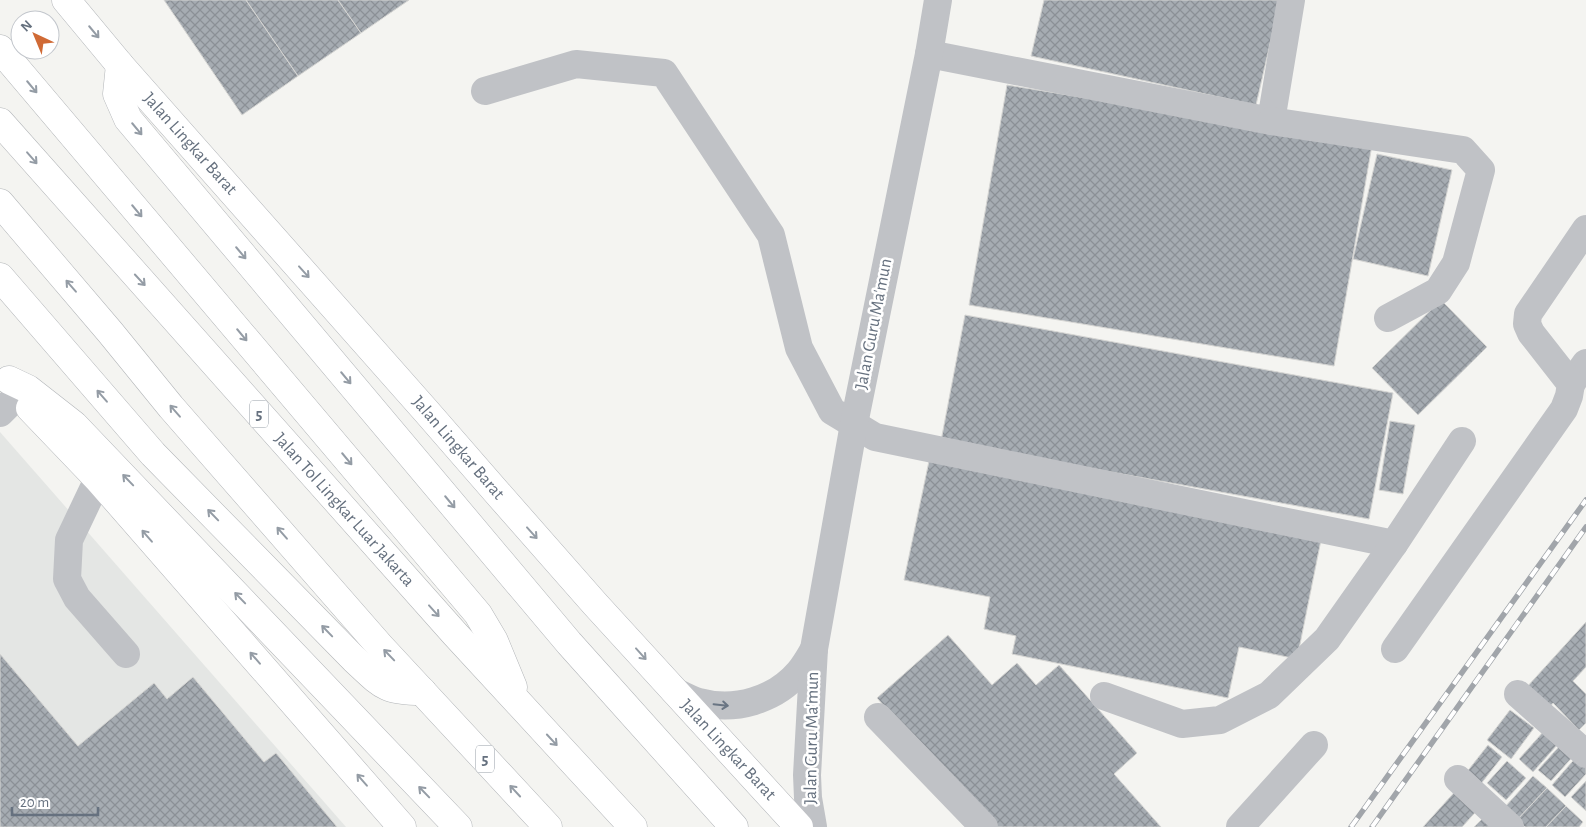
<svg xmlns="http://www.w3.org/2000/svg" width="1586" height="827" viewBox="0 0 1586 827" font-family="'Alegreya Sans',sans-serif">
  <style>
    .built { fill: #e4e6e4 }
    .building { fill: url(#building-cross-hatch); stroke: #d5d5d3 }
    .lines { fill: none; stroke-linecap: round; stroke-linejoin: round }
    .major-casing { stroke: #b1b4b8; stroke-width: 29 }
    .highway-casing { stroke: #b2b5b8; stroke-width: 29 }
    .minor { stroke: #c0c2c6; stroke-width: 28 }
    .major { stroke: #fff; stroke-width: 28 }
    .highway { stroke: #fff; stroke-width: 28 }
    .rail-casing { stroke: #a1a5aa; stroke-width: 5.5 }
    .rail { stroke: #fff; stroke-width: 4; stroke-dasharray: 11; stroke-linecap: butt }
    .oneway { stroke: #949ca5 }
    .oneway2 { stroke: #6a7583 }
    .labels { text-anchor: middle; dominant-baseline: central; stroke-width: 5; stroke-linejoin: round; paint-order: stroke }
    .shield { fill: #fff; stroke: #949ca5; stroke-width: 1 }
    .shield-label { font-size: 16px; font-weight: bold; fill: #66717f }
    .street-label { font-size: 18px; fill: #66717f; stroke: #fff }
  </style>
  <defs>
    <pattern id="building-cross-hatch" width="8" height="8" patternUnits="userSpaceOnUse" patternTransform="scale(1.25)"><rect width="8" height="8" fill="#a6acb2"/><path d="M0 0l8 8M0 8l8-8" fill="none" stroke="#8b9096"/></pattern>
  </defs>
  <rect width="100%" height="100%" fill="#f4f4f1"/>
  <polygon class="built" points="0,432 346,827 0,827"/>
  <g class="building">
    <polygon points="164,0 246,0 298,76 242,115"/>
    <polygon points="246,0 338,0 361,33 298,76"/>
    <polygon points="338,0 409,0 361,33"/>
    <polygon points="1044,0 1280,0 1256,105 1031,56"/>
    <polygon points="1007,85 1372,145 1334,366 969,305"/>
    <polygon points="1377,154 1452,170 1428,276 1353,259"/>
    <polygon points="1441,300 1487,347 1418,415 1372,368"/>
    <polygon points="965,315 1393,393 1369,519 941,441"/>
    <polygon points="1390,421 1415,425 1403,494 1379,490"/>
    <polygon points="929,461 1321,540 1297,659 1239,647 1228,698 1012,654 1016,636 984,629 990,597 904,580"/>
    <polygon points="1586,622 1586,667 1573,681 1586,694 1586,723 1579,730 1553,703 1548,709 1526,688"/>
    <polygon points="948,635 992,685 1017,663 1036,685 1059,665 1137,753 1114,774 1161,827 991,827 877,698"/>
    <polygon points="0,654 78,746 154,683 167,699 193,677 264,762 276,753 337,827 0,827"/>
    <polygon points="1510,710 1534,728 1511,759 1487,740"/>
    <polygon points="1544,731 1558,744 1533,772 1519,759"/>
    <polygon points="1564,741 1577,752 1551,781 1538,770"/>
    <polygon points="1488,745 1502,757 1480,785 1466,773"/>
    <polygon points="1578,755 1586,762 1586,774 1565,797 1552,785"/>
    <polygon points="1507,761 1526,778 1506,800 1487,783"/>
    <polygon points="1533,776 1547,788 1517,820 1504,808"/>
    <polygon points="1586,781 1586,811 1571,797"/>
    <polygon points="1460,786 1481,806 1462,827 1423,827"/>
    <polygon points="1547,788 1566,806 1546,827 1525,827 1517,820"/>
    <polygon points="1566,806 1583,822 1579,827 1546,827"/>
    <polygon points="1483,818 1492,827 1474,827"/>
  </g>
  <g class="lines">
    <g class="major-casing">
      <g id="major">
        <polyline points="66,0 120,65 426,411 500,496 595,604 799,827"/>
        <polyline points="120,65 117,94 128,119 569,643 734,827"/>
        <polyline points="9,380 28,389 74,425 458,827"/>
        <polyline points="30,408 98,479 402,827"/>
      </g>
    </g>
    <g class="highway-casing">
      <g id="highway">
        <polyline points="0,49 478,614 494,641 513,687"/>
        <polyline points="0,122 455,634 633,827"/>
        <polyline points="0,203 110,332 171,407 379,645 548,827"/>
        <path d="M0,277L153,454L355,660C382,685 384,691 422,691"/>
      </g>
    </g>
    <g class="minor">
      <polyline points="929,54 1271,121 1291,0"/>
      <polyline points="485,91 576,64 664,73 771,235 799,348 832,411 875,437 1394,544"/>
      <polyline points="1271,121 1463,150 1481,170 1456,263 1438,291 1388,318"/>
      <polyline points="1571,384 1586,363"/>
      <polyline points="0,413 18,395"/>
      <polyline points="98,479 69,540 67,579 77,598 126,654"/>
      <polyline points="1395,649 1564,409 1569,396 1571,384 1531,333 1527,324 1528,314 1586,229"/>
      <path d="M674,691C682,695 691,700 699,702C735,712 775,700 799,672C805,665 810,656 814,649"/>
      <polyline points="1518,694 1586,754"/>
      <polyline points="1104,696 1182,724 1220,720 1269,695 1327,639 1394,544 1462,441"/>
      <polyline points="878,717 984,827"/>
      <polyline points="1458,779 1510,827"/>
      <polyline points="813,827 808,798 807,775 814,649 854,424 929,54 938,0"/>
      <polyline points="1240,827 1314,745"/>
    </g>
    <use href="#major" class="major"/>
    <use href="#highway" class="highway"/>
    <g class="rail-casing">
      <g id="rail">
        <polyline points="1351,827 1586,500"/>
        <polyline points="1372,827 1586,527"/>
      </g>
    </g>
    <use href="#rail" class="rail"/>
  </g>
  <defs><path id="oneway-shaft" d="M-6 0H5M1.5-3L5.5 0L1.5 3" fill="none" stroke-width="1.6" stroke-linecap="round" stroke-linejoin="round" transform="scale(1.25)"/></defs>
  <g class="oneway">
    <use href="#oneway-shaft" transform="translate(94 32) rotate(50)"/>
    <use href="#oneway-shaft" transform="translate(32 87) rotate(50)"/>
    <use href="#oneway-shaft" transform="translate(137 129) rotate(50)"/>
    <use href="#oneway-shaft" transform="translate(32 158) rotate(49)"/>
    <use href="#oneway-shaft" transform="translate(137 211) rotate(50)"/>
    <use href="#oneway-shaft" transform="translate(241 253) rotate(50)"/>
    <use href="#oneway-shaft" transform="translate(304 272) rotate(48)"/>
    <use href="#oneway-shaft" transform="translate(140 280) rotate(47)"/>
    <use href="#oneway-shaft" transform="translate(71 286) rotate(-131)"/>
    <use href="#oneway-shaft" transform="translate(242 335) rotate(50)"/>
    <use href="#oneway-shaft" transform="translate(346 378) rotate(50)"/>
    <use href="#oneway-shaft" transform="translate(102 396) rotate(-131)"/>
    <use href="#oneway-shaft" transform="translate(175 411) rotate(-131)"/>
    <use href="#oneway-shaft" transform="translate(347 459) rotate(50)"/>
    <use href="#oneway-shaft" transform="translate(128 480) rotate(-134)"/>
    <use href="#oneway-shaft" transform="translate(450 502) rotate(50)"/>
    <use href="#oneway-shaft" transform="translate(213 515) rotate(-134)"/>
    <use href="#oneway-shaft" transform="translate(282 533) rotate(-131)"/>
    <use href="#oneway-shaft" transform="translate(532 533) rotate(48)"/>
    <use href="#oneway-shaft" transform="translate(147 536) rotate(-131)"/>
    <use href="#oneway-shaft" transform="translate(240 598) rotate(-134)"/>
    <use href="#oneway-shaft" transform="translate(434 611) rotate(48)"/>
    <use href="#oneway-shaft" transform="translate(327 631) rotate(-134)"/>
    <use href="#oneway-shaft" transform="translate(641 654) rotate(48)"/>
    <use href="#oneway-shaft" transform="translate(389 655) rotate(-134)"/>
    <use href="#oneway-shaft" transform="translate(255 658) rotate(-131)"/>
    <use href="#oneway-shaft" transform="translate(552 740) rotate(47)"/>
    <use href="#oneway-shaft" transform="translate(362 780) rotate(-131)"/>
    <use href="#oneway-shaft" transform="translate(515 791) rotate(-133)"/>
    <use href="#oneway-shaft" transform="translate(424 792) rotate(-134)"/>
  </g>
  <use class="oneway2" href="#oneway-shaft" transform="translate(721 705) rotate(6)"/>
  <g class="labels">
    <g class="shield">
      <rect x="250" y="400.5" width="18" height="27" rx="4"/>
      <rect x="476" y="745.5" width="18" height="27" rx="4"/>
    </g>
    <g class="shield-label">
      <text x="259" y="414">5</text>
      <text x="485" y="759">5</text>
    </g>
    <g class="street-label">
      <text transform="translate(190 144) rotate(48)">Jalan Lingkar Barat</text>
      <text transform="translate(874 324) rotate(-79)">Jalan Guru Ma'mun</text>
      <text transform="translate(458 448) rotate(49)">Jalan Lingkar Barat</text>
      <text transform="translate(344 510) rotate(48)">Jalan Tol Lingkar Luar Jakarta</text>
      <text transform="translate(812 738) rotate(-89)">Jalan Guru Ma'mun</text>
      <text transform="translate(728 750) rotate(47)">Jalan Lingkar Barat</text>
    </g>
  </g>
  <g transform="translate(35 35) rotate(316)"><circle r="24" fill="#ffffff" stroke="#c2c6cc"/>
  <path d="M0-4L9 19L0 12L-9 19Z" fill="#d06a35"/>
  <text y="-8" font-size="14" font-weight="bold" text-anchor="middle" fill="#66717f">N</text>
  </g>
  <path d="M12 807v8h86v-8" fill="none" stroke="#66717f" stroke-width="2.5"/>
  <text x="20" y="807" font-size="15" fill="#66717f" stroke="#ffffff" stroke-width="4" paint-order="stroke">20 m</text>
</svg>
